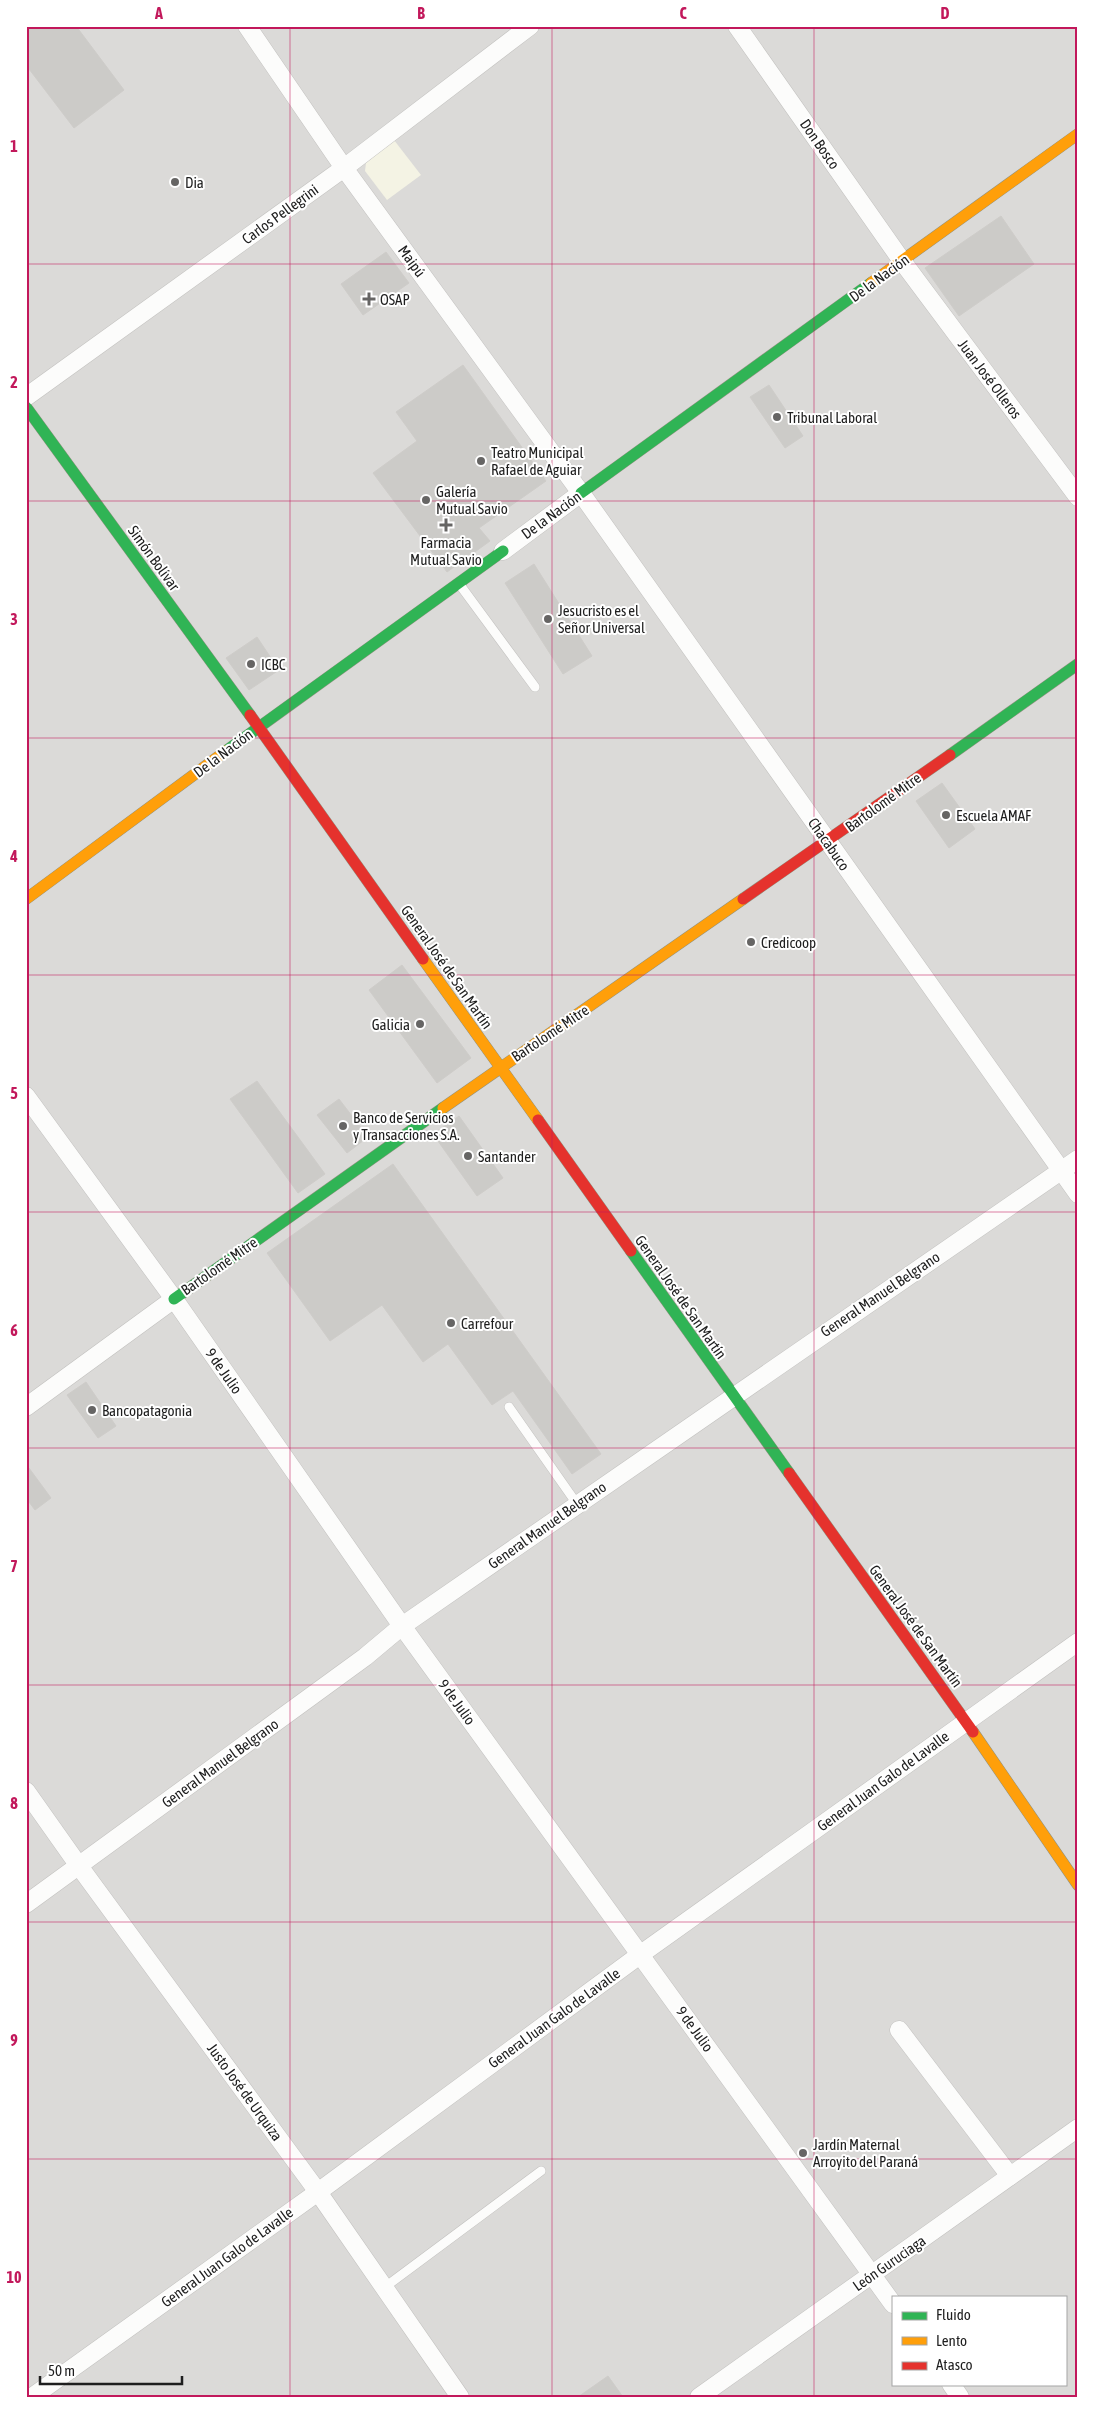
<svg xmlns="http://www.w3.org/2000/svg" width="1104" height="2423" viewBox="0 0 1104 2423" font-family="'Asap Condensed',sans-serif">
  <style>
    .residential { fill: #dbdad8; fill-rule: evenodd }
    .education { fill: #f4f3e4 }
    .building { fill: #cccbc8; stroke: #ceccc9 }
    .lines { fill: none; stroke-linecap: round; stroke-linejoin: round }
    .lane-casing { stroke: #c2c1bf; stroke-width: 10 }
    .street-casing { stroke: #c2c1bf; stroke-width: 19 }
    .fast-casing { stroke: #919381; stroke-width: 12 }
    .slow-casing { stroke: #919381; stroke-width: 12 }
    .jam-casing { stroke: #919381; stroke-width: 12 }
    .lane { stroke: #fcfcfb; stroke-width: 9 }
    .street { stroke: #fcfcfb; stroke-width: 18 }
    .fast { stroke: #30b455; stroke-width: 11 }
    .slow { stroke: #ff9f0a; stroke-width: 11 }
    .jam { stroke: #e5322d; stroke-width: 11 }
    .grid { fill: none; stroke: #c2185b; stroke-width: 1; stroke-opacity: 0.55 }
    .poi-dot { fill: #666564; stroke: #fff; stroke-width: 2 }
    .labels { text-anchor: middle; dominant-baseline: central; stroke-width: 4; stroke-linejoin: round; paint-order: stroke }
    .street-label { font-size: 15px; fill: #1e1e1e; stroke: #fff }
    .poi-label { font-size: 15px; fill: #1e1e1e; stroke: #fff; text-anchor: start }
    .neatline { fill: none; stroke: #c2185b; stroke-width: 2 }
    .grid-label { font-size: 16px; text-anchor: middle; font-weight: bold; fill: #c2185b }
  </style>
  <rect width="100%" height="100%" fill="#eceae7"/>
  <path class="residential" d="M26,26H1078V2397H26ZM893,2297H1065V2384H893Z"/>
  <polygon class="education" points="394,140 421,175 387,200 365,171 366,163"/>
  <g class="building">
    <polygon points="26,26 76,26 124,90 74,128 26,65"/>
    <polygon points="1001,216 1034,264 959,316 925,268"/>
    <polygon points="386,252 409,283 363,315 341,284"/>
    <polygon points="463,365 546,481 479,528 490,541 447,572 373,473 417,441 396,412"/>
    <polygon points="769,385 803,436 785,448 750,397"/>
    <polygon points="534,564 592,656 563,674 505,583"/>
    <polygon points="257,637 279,670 249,690 226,658"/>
    <polygon points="942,783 975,829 949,848 916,801"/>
    <polygon points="402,965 471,1058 437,1083 369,990"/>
    <polygon points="257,1081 325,1174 298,1193 230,1099"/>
    <polygon points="339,1099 368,1137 347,1153 317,1115"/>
    <polygon points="459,1116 503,1178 477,1196 433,1134"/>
    <polygon points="393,1164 601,1454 572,1474 513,1391 492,1405 448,1344 423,1362 382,1305 330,1341 267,1253"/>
    <polygon points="86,1382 116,1426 98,1438 67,1395"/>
    <polygon points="26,1464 51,1498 35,1510 26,1498"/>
    <polygon points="608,2376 623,2397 578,2397"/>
  </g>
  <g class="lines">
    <g class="lane-casing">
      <g id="lane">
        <polyline points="460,585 535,687"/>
        <polyline points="509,1407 577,1504"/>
        <polyline points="385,2287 541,2171"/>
      </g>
    </g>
    <g class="street-casing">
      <g id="street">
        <polyline points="247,26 344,168 581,493 1078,1194"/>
        <polyline points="737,26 902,261 1078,497"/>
        <polyline points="26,397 344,168 530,26"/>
        <polyline points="503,551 581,493"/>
        <polyline points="26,1096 174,1299 402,1626 893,2304"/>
        <polyline points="26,1407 174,1299"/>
        <polyline points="26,1791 79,1866 318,2192 460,2397"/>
        <polyline points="26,1904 365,1657 402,1626 1078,1159"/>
        <polyline points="899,2030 1010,2176"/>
        <polyline points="951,2384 960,2397"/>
        <polyline points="32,2397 318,2192 641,1954 1078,1642"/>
        <polyline points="699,2397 1078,2128"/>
      </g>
    </g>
    <g class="fast-casing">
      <g id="fast">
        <polyline points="26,407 250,715"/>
        <polyline points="581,493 871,283"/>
        <polyline points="226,751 503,551"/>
        <polyline points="950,755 1078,664"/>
        <polyline points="631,1251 789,1473"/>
        <polyline points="174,1299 443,1108"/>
      </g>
    </g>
    <g class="slow-casing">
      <g id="slow">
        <polyline points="871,283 1078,134"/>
        <polyline points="26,899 226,751"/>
        <polyline points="423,959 538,1120"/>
        <polyline points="443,1108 743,899"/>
        <polyline points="973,1732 1078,1885"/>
      </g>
    </g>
    <g class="jam-casing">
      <g id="jam">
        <polyline points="250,715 423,959"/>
        <polyline points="743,899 950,755"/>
        <polyline points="538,1120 631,1251"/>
        <polyline points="789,1473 973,1732"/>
      </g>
    </g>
    <use href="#lane" class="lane"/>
    <use href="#street" class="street"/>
    <use href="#fast" class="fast"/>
    <use href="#slow" class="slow"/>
    <use href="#jam" class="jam"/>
  </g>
  <path class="grid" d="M290,26V2397M552,26V2397M814,26V2397M26,264H1078M26,501H1078M26,738H1078M26,975H1078M26,1212H1078M26,1448H1078M26,1685H1078M26,1922H1078M26,2159H1078"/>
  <g class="poi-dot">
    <circle cx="175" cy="182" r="5"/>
    <path d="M366.5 291.5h5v5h5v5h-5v5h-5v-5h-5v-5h5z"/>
    <circle cx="777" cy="417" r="5"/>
    <circle cx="481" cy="461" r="5"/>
    <circle cx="426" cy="500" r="5"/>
    <path d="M443.5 517.5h5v5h5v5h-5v5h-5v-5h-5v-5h5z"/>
    <circle cx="548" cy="619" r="5"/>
    <circle cx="251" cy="664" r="5"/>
    <circle cx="946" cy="815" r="5"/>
    <circle cx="751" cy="942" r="5"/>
    <circle cx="420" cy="1024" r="5"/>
    <circle cx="343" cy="1126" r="5"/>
    <circle cx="468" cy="1156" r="5"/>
    <circle cx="451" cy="1323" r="5"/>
    <circle cx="92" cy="1410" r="5"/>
    <circle cx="803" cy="2153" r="5"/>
  </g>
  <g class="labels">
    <g class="street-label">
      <text transform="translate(820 144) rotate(55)">Don Bosco</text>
      <text transform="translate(280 214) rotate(-36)">Carlos Pellegrini</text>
      <text transform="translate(412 261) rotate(54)">Maipú</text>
      <text transform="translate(879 278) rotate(-36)">De la Nación</text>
      <text transform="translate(990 379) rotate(53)">Juan José Olleros</text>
      <text transform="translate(551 515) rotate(-36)">De la Nación</text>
      <text transform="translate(154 558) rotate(54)">Simón Bolívar</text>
      <text transform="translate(223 753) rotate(-37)">De la Nación</text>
      <text transform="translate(883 802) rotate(-36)">Bartolomé Mitre</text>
      <text transform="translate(829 844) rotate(55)">Chacabuco</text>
      <text transform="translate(447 967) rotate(55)">General José de San Martín</text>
      <text transform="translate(550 1033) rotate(-34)">Bartolomé Mitre</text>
      <text transform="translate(219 1266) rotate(-35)">Bartolomé Mitre</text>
      <text transform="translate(880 1294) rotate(-34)">General Manuel Belgrano</text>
      <text transform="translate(681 1297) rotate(55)">General José de San Martín</text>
      <text transform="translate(224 1371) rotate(55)">9 de Julio</text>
      <text transform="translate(547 1525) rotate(-35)">General Manuel Belgrano</text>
      <text transform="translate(916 1626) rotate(54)">General José de San Martín</text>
      <text transform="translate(457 1702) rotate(54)">9 de Julio</text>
      <text transform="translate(220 1763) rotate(-36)">General Manuel Belgrano</text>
      <text transform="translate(883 1781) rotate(-36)">General Juan Galo de Lavalle</text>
      <text transform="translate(554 2018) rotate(-36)">General Juan Galo de Lavalle</text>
      <text transform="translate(695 2029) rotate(54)">9 de Julio</text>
      <text transform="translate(245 2092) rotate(54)">Justo José de Urquiza</text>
      <text transform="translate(227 2257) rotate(-36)">General Juan Galo de Lavalle</text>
      <text transform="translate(889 2263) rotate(-35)">León Guruciaga</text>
    </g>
    <g class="poi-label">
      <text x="185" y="182">Dia</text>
      <text x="380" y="299">OSAP</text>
      <text x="787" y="417">Tribunal Laboral</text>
      <text x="491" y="452">Teatro Municipal<tspan x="491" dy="17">Rafael de Aguiar</tspan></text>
      <text x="436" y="491">Galería<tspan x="436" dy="17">Mutual Savio</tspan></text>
      <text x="446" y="542" text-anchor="middle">Farmacia<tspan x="446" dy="17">Mutual Savio</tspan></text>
      <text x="558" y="610">Jesucristo es el<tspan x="558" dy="17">Señor Universal</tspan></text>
      <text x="261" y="664">ICBC</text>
      <text x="956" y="815">Escuela AMAF</text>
      <text x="761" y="942">Credicoop</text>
      <text x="410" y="1024" text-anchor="end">Galicia</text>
      <text x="353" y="1117">Banco de Servicios<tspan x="353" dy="17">y Transacciones S.A.</tspan></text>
      <text x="478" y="1156">Santander</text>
      <text x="461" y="1323">Carrefour</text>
      <text x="102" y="1410">Bancopatagonia</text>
      <text x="813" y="2144">Jardín Maternal<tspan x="813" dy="17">Arroyito del Paraná</tspan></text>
    </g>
  </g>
  <rect width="1104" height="2423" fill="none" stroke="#ffffff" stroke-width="55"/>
  <rect x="892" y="2296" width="175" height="90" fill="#ffffff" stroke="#a5a5a5"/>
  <rect x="902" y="2312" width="25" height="8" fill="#30b455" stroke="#a5a5a5"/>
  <text x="936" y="2320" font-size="15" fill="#1e1e1e">Fluido</text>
  <rect x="902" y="2337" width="25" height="8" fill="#ff9f0a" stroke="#a5a5a5"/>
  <text x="936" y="2346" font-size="15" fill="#1e1e1e">Lento</text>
  <rect x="902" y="2362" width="25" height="8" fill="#e5322d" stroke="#a5a5a5"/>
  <text x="936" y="2370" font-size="15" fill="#1e1e1e">Atasco</text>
  <path d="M40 2376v8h142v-8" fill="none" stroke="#1e1e1e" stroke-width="2.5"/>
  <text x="48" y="2376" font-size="15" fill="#1e1e1e" stroke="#ffffff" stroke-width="4" paint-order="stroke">50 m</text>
  <rect x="28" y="28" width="1048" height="2368" class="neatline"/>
  <g class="grid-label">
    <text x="159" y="19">A</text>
    <text x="421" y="19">B</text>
    <text x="683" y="19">C</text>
    <text x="945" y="19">D</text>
    <text x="14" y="152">1</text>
    <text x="14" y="388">2</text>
    <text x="14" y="625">3</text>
    <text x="14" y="862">4</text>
    <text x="14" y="1099">5</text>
    <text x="14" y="1336">6</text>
    <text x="14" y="1572">7</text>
    <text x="14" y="1809">8</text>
    <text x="14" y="2046">9</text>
    <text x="14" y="2283">10</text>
  </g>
</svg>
